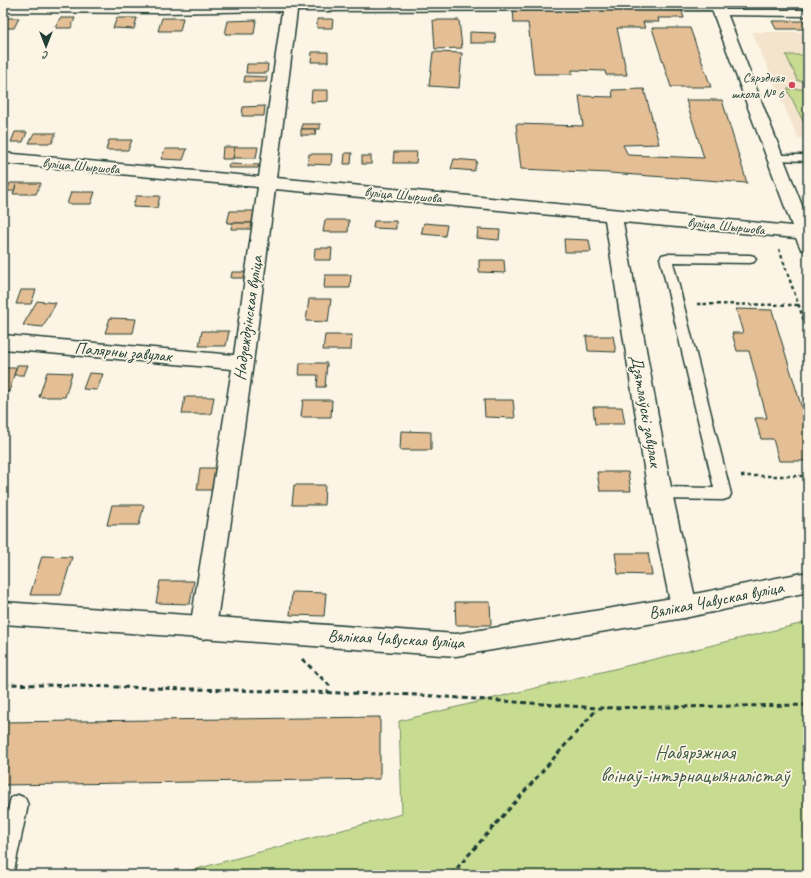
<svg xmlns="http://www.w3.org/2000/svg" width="811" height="878" viewBox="0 0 811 878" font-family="Caveat,sans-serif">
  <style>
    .built { fill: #f5e4cd }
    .green { fill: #c7dc91; stroke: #738c62 }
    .building { fill: #e4be94; stroke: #1f3d34 }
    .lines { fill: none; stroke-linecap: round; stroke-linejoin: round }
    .service-casing { stroke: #1f3d34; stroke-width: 3 }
    .minor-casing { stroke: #1f3d34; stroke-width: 3 }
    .secondary-casing { stroke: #1f3d34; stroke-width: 3 }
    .path-far1 { stroke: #1f3d34; stroke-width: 2.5; stroke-dasharray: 3.5 3; stroke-linecap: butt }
    .path { stroke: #1f3d34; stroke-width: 3; stroke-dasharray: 5 3.5; stroke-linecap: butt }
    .service { fill: #fcf5e5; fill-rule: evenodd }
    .minor { fill: #fcf5e5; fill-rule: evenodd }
    .secondary { fill: #fcf5e5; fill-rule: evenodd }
    .poi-dot { fill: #d1495b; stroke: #fcf5e5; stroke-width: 1.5 }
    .labels { text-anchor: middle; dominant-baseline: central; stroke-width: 3.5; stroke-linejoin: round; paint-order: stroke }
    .far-poi-label { font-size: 14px; fill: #1f3d34; stroke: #fcf5e5; text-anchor: end }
    .far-street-label { font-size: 14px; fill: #1f3d34; stroke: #fcf5e5 }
    .street-label { font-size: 17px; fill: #1f3d34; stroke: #fcf5e5 }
    .near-park-label { font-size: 20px; fill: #415d47; stroke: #fcf5e5 }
  </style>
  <rect width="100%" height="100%" fill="#fcf5e5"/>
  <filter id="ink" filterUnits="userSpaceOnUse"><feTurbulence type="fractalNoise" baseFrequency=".025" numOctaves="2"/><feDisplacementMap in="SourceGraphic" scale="8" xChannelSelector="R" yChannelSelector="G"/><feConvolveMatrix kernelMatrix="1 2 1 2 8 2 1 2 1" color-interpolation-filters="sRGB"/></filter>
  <g filter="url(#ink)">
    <polygon class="built" points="752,32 808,32 808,138 798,138"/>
    <g class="green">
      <polygon points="786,55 808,55 808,81 798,81"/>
      <polygon points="787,89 808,89 808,131"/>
      <polygon points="808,622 808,875 174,875 402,814 399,721"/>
    </g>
    <g class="building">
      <polygon points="756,3 808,3 808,6 758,6"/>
      <polygon points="513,8 682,11 684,18 658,18 659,22 643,22 645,28 617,28 627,75 606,75 605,71 572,70 572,74 534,74 528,23 514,23"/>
      <polygon points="4,18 19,18 14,28 3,28"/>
      <polygon points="60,18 75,18 71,28 55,28"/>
      <polygon points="117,18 137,18 134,29 113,28"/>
      <polygon points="162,18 183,18 180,31 158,31"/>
      <polygon points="317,19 333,19 332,28 317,28"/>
      <polygon points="256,20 254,34 225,34 228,21"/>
      <polygon points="433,20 459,20 462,48 435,49"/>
      <polygon points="772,21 808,21 808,29 776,29"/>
      <polygon points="652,28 690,28 711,87 671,87"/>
      <polygon points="470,32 495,33 496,43 470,43"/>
      <polygon points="312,52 328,52 328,62 311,62"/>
      <polygon points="433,52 462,53 459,88 429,86"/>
      <polygon points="247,64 268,64 267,73 246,73"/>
      <polygon points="245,76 267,77 266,82 244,82"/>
      <polygon points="644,89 659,144 623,145 628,155 704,158 686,100 722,100 747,183 609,173 521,169 516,124 583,126 579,96 613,97 612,90"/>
      <polygon points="312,90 328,90 328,101 311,102"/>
      <polygon points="265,106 264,116 242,116 243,107"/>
      <rect x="302" y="124" width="18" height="5"/>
      <polygon points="301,129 316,129 315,135 301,135"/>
      <polygon points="15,132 27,132 23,142 11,142"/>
      <polygon points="34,133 56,133 52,143 29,143"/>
      <polygon points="109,140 132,140 128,150 106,150"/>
      <polygon points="223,147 235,147 233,159 222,159"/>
      <polygon points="235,147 258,147 256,158 233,158"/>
      <polygon points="165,149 187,149 183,160 161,159"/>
      <polygon points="394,152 417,152 416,163 393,163"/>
      <polygon points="345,153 352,153 351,164 344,164"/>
      <polygon points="309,154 332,154 331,165 308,164"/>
      <rect x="362" y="156" width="9" height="8"/>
      <polygon points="454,159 477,161 474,171 451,169"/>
      <polygon points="229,164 259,165 258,168 228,168"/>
      <polygon points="10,183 17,183 14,191 7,191"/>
      <polygon points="17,183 41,183 36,194 13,194"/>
      <polygon points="71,192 95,192 91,204 67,204"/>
      <polygon points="136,196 160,196 157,208 133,207"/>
      <polygon points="230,211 254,211 252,223 227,223"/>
      <polygon points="325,220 349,220 348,232 323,232"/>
      <polygon points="374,221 396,221 396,229 373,228"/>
      <polygon points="232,223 254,223 254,229 231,229"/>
      <polygon points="424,223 447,225 445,236 421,234"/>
      <polygon points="478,229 500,230 499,240 477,238"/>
      <polygon points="564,239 589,240 591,252 565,252"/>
      <polygon points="315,248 332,248 331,260 314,260"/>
      <polygon points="479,260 504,260 505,273 479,272"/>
      <polygon points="232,272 245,272 244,278 231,278"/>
      <polygon points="325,275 351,275 350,288 324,288"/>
      <polygon points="21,290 36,290 31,304 16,304"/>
      <polygon points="309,299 331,299 328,322 306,321"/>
      <polygon points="37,301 56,303 43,327 23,325"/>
      <polygon points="736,309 772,310 808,428 808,461 779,461 773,439 761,439 755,418 767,418 749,351 737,351 732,333 743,333"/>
      <polygon points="110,318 136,319 133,333 105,333"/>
      <polygon points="202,331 229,331 226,346 199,346"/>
      <polygon points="325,335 352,335 351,350 323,350"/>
      <polygon points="586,336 613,336 616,352 588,351"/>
      <polygon points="300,363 327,363 325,387 317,387 318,375 299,375"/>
      <polygon points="17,365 28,365 24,375 14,375"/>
      <polygon points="6,368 16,368 9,392 3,392 3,377"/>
      <polygon points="47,372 72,373 65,397 39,397"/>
      <polygon points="89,373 103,374 97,390 83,389"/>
      <polygon points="185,397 214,397 211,414 182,414"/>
      <polygon points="303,400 332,400 331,417 301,417"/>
      <polygon points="484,400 513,400 515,418 485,417"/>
      <polygon points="593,407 622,407 625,424 595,424"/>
      <polygon points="401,431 431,432 431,450 400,450"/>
      <polygon points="200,468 219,468 217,490 197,490"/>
      <polygon points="597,472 628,472 631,491 600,491"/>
      <polygon points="294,485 325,485 324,505 292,505"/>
      <polygon points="112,505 144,505 139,525 107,525"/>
      <polygon points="615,553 648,553 652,575 618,574"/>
      <polygon points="42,556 72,557 61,595 30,595"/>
      <polygon points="160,581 194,581 190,604 156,603"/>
      <polygon points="292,592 326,593 324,616 290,615"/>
      <polygon points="455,602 490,602 491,625 456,625"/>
      <polygon points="380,717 380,779 3,785 3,722"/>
    </g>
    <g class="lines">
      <g class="service-casing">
        <g id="service">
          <polygon points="720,10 808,10 808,16 717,15 715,13 717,11"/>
          <polygon points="776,155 808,155 808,161 772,160 770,158 772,156"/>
          <polygon points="666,254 750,255 754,256 756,259 754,262 750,263 673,262 731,494 729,498 723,500 660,499 654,497 652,493 654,489 660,487 714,488 660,258 662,255"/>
          <polygon points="18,795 25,798 28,805 13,875 3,875 3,829 11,798"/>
        </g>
      </g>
      <g class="minor-casing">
        <path id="minor" d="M263,3H723L808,221V251L801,249L796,238L623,222L672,493L697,607L693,615L684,618L675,615L671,607L648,493L605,220L275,189L253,363L216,628L212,636L203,639L194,636L190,628L232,369L3,349V335L234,355L258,187L3,163V153L259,177L282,11L162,13L3,12V4L162,5ZM712,10L792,226L276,178L297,11Z"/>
      </g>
      <g class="secondary-casing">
        <polygon id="secondary" points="808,572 808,592 684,618 456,656 3,624 3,602 456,634 684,596"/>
      </g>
      <g class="path-far1">
        <polyline points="779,249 808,332"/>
        <polyline points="697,304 799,305"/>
        <polyline points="741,476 808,476"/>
      </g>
      <g class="path">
        <polyline points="302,659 329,685 328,693"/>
        <polyline points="4,684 420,695 597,708 808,705"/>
        <polyline points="451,875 597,709"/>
      </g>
      <use href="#service" class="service"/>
      <use href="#minor" class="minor"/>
      <use href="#secondary" class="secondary"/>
    </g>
  </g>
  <circle class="poi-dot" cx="792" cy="85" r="4"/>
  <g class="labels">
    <g class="far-poi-label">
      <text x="784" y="77">Сярэдняя<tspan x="784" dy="16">школа № 6</tspan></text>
    </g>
    <g class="far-street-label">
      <text transform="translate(81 166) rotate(5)">вуліца Шыршова</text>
      <text transform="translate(403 195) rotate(5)">вуліца Шыршова</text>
      <text transform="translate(726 226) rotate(6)">вуліца Шыршова</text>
    </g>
    <g class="street-label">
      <text transform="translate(248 318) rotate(-82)">Надзеждзінская вуліца</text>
      <text transform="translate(123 352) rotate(5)">Палярны завулак</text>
      <text transform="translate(646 411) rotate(80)">Дзятлаўскі завулак</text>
      <text transform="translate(716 600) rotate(-11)">Вялікая Чавуская вуліца</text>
      <text transform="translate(396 639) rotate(3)">Вялікая Чавуская вуліца</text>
    </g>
    <g class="near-park-label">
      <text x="695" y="752">Набярэжная<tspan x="695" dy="23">воінаў-інтэрнацыяналістаў</tspan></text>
    </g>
  </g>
  <rect width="811" height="878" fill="none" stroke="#fcf5e5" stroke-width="16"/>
  <rect x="8" y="8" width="795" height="862" fill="none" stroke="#1f3d34" stroke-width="1.5" filter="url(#ink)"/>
  <g transform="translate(46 46) rotate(180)" stroke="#fcf5e5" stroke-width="3" paint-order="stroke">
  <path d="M0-3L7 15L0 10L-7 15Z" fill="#1f3d34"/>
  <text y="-6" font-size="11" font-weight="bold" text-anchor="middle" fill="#1f3d34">С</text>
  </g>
</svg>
